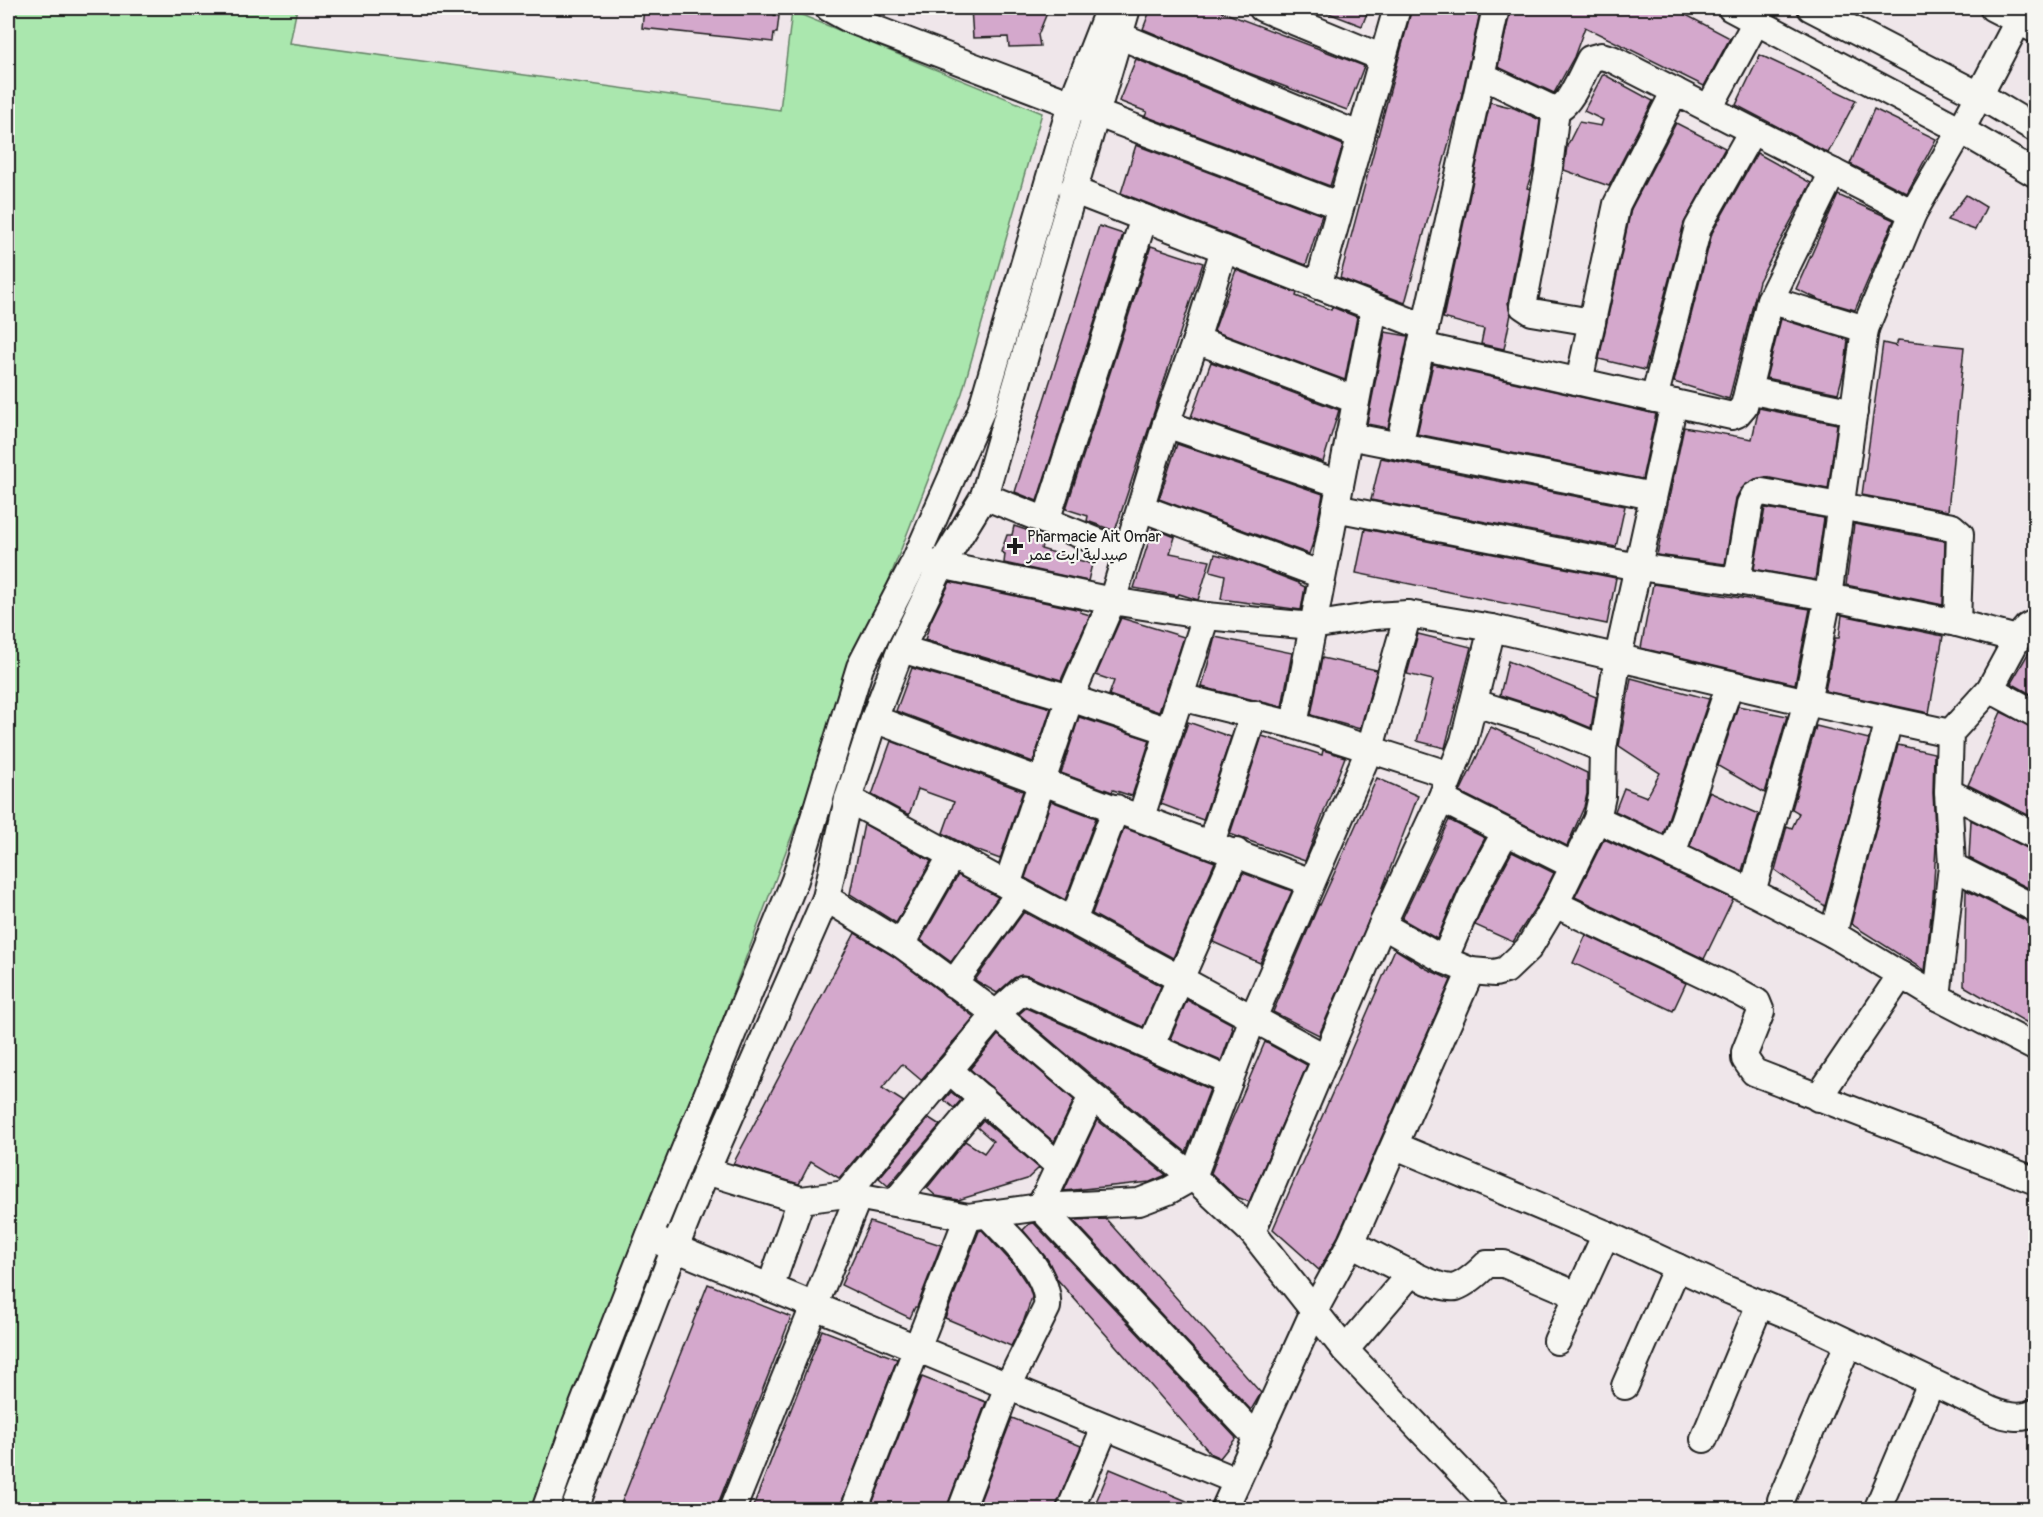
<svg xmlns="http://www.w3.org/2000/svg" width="2043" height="1517" viewBox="0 0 2043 1517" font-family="Pangolin,'Playpen Sans Arabic',sans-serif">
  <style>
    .green { fill: #aae7ae; stroke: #638265; stroke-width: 1.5 }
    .building { fill: #d4a8cc; stroke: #1c1c1c; stroke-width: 1.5 }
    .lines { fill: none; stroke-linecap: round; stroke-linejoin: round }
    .minor-casing { stroke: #1c1c1c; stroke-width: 30 }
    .minor { stroke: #f6f6f2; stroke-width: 26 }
    .poi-dot { fill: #1c1c1c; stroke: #f6f6f2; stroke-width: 2 }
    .labels { text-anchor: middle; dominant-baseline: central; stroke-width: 4.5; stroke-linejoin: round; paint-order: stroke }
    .poi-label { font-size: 16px; fill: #1c1c1c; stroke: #f6f6f2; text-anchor: start }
  </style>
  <rect width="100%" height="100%" fill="#efe6ea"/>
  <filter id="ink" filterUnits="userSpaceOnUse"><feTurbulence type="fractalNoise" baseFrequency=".0167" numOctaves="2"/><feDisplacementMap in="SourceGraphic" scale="12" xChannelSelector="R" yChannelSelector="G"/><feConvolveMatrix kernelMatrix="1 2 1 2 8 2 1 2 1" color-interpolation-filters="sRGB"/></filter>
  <g filter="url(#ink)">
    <polygon class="green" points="8,8 297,8 290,43 780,110 792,11 1042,113 962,393 859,657 661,1183 559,1509 8,1509"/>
    <g class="building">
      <polygon points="644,8 776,8 774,16 779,16 777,33 774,33 773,42 642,28"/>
      <polygon points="971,8 1049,8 1038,35 1040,46 1009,47 1008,37 973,38"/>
      <polygon points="1151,8 1212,8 1364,66 1347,110 1246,72 1143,29"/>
      <polygon points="1318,8 1369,8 1362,26 1318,9"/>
      <polygon points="1412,8 1481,8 1461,98 1405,303 1340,278"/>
      <polygon points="1511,8 1673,8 1730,38 1704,86 1585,27 1574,57 1554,93 1498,67"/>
      <polygon points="1760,55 1856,100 1828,153 1736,105"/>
      <polygon points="1136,59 1343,145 1330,186 1145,116 1147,112 1119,101"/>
      <polygon points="1603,74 1653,101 1609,186 1564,170 1567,146 1579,122 1601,126 1603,120 1584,111"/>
      <polygon points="1490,102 1514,108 1540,120 1534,166 1527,188 1530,189 1508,303 1511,314 1504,349 1481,344 1484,329 1443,318"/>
      <polygon points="1874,109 1936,139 1907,193 1850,164"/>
      <polygon points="1676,123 1725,148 1684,223 1645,370 1599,359 1631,209"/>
      <polygon points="1136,145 1322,215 1306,265 1121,193"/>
      <polygon points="1757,153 1811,183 1759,281 1729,399 1674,382 1712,233"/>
      <polygon points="1838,195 1894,220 1855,310 1820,300 1796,289"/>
      <polygon points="1966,195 1986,207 1975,230 1947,220"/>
      <polygon points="1099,226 1123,234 1037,501 1015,492"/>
      <polygon points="1151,246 1203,263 1115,531 1087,521 1088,516 1066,509"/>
      <polygon points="1236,270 1297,293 1296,296 1331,310 1332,307 1357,317 1345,380 1214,331"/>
      <polygon points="1781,319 1848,340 1845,367 1838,393 1766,378"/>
      <polygon points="1385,332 1408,336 1388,428 1367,424"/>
      <polygon points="1898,340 1964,347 1948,511 1862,495 1883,343 1896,346"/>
      <polygon points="1211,362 1339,410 1323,462 1191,417"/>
      <polygon points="1433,364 1656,414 1642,479 1417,434"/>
      <polygon points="1759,408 1837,424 1828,489 1765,477 1755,479 1741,489 1736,498 1725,564 1657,555 1684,427 1752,439"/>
      <polygon points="1177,444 1323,494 1314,540 1309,554 1159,499"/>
      <polygon points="1381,458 1625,506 1616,547 1371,500"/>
      <polygon points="1765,508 1824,518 1815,580 1754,569"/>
      <polygon points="1854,524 1945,541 1943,605 1846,585"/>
      <polygon points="1014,526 1044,536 1041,549 1092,564 1088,581 1004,563 1005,554 1001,552 1007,535 1012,535"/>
      <polygon points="1153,528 1175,537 1170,553 1210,561 1198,600 1179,594 1178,596 1134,588"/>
      <polygon points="1365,529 1616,578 1607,624 1356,573"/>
      <polygon points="1215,554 1242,561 1299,583 1299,584 1305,587 1301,610 1221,599 1225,575 1210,571"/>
      <polygon points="950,582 1081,610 1080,612 1090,615 1061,680 925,640 930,623"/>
      <polygon points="1653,584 1810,609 1795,684 1641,648"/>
      <polygon points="1842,615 1943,636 1929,713 1825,691 1835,638 1839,638"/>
      <polygon points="1121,618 1184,637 1159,712 1109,695 1114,681 1096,675"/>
      <polygon points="1418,634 1471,647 1445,748 1417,741 1433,680 1407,674"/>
      <polygon points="1215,637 1292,653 1282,707 1202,687"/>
      <polygon points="2036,640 2036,697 2011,683"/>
      <polygon points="1322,658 1377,670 1360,729 1311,715"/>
      <polygon points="1508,661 1596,697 1591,728 1550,711 1500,695"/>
      <polygon points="912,668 1051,708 1033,762 896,711"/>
      <polygon points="1631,678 1709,699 1663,834 1615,811 1624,788 1647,797 1660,773 1619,746"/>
      <polygon points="1738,706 1787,716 1765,793 1718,766"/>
      <polygon points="2001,712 2036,729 2036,819 1968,785"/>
      <polygon points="1079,717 1150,740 1132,796 1113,790 1112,792 1061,773"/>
      <polygon points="1188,722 1231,737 1203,820 1161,804"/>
      <polygon points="1816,726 1869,739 1825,906 1775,870 1787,826 1792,828 1799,813 1792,809"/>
      <polygon points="1491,727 1587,773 1587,794 1584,807 1567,846 1460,792"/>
      <polygon points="1262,736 1322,755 1323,750 1345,757 1305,861 1230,834"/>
      <polygon points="891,741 1023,791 1000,859 973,849 943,833 954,802 918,789 909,815 872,795"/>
      <polygon points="1898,745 1934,753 1933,793 1936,846 1933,897 1925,971 1851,924"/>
      <polygon points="1377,778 1418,796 1380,895 1319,1035 1273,1012 1319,904 1320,905"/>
      <polygon points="1709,792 1759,814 1742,871 1690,846"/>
      <polygon points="1051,801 1096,818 1065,900 1025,878"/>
      <polygon points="1449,820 1485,838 1460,884 1437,939 1402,919"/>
      <polygon points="1971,820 2029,849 2036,851 2036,892 1969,858"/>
      <polygon points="864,824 931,861 896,923 850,894"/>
      <polygon points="1124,828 1215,862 1173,958 1092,914"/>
      <polygon points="1604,839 1733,899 1704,959 1575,897"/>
      <polygon points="1512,852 1554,873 1542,897 1513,942 1475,925 1488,897"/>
      <polygon points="1243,873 1292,891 1260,963 1213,942"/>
      <polygon points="958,875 998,897 951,962 921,940"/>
      <polygon points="1966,890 2029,922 2036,924 2036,1028 1964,986"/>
      <polygon points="1024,912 1161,986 1143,1027 1029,976 1021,975 1014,978 997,993 975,980"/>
      <polygon points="855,933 893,956 974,1017 921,1080 902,1064 882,1088 904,1102 839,1178 811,1161 799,1184 733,1164"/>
      <polygon points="1586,935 1686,983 1673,1011 1573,963"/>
      <polygon points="1395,949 1427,969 1451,980 1338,1236 1319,1270 1273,1229"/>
      <polygon points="1187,1000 1232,1024 1231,1027 1233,1028 1221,1061 1170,1039"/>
      <polygon points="1026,1008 1210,1089 1186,1152 1102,1084 1019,1014"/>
      <polygon points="998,1035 1074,1100 1054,1142 970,1069"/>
      <polygon points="1265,1042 1307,1065 1249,1202 1235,1196 1211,1173 1227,1131"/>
      <polygon points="951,1092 961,1100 954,1108 944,1100"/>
      <polygon points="929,1118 940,1125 888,1186 879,1178"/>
      <polygon points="983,1120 1039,1168 1027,1179 958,1200 936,1196 927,1188 965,1141 984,1153 993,1141 977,1127"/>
      <polygon points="1097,1120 1166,1175 1150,1182 1064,1191"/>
      <polygon points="1106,1219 1261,1393 1251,1410 1073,1220"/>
      <polygon points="870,1222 941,1245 917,1307 915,1307 910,1318 841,1285"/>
      <polygon points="1034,1223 1236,1438 1220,1458 1211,1454 1057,1279 1048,1260 1023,1230 1029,1224"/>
      <polygon points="982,1230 1015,1266 1029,1287 1032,1297 1024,1320 1011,1346 945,1318 979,1231"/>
      <polygon points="708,1284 791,1317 716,1509 619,1509"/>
      <polygon points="822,1330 897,1359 839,1509 752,1509"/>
      <polygon points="922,1377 986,1402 946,1509 870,1509"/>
      <polygon points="1012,1418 1081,1446 1055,1509 977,1509"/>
      <polygon points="1110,1469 1206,1509 1093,1509"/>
    </g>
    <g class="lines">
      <g class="minor-casing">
        <g id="minor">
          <polyline points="829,8 851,20 1340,206"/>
          <polyline points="1262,8 1383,58"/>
          <polyline points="1731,8 1961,130 2036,174"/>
          <polyline points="1811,8 1979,95 2036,129"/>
          <polyline points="1993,8 2036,30"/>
          <polyline points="1104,27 1118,35 1361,136"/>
          <path d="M1481,75L1548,107C1552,108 1555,109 1558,108C1570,105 1584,70 1590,59L1601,56L1612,59L1913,213"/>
          <polyline points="1709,108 1757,20"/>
          <polyline points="1556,109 1549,168 1523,306 1532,312 1592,322"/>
          <polyline points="1072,190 1425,327"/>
          <polyline points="1318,286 1397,8"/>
          <polyline points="1770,300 1865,329"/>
          <polyline points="1196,340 1356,400"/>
          <polyline points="1421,346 1732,416 1737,414 1744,406 1770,300 1833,172"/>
          <polyline points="1579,382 1617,204 1675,91"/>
          <polyline points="1748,390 1854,412"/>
          <polyline points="1654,399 1698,227 1752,131"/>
          <polyline points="1166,424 1340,484"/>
          <polyline points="1349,436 1653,496"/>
          <polyline points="1399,446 1496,8"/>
          <polyline points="984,496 1126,553"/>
          <polyline points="1141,508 1322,575"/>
          <polyline points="1335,508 1638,567 1737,581 1828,597 1957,623 2017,639"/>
          <polyline points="1046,521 1144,218"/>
          <polyline points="926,562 1112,601 1206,616 1312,626 1374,616 1408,614 1492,628 1807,702 1950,733"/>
          <polyline points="1737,581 1750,504 1754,496 1762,492 1922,521 1952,527 1960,534 1957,623"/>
          <polyline points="901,649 1070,698 1169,731"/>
          <polyline points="1990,689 2036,714"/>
          <polyline points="1180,697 1294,725 1450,775"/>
          <polyline points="1475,703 1545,725 1603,749"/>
          <polyline points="874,719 1311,882"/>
          <polyline points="1294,725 1374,308"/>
          <polyline points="1948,792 2036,836"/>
          <polyline points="848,799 1326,1058"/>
          <polyline points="1441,799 1574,866"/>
          <polyline points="1141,817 1206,616"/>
          <polyline points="1597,819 1752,892 1833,934 1937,997 2036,1048"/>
          <polyline points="1211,843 1254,714"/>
          <polyline points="1672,854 1730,684"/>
          <polyline points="1952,866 2036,909"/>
          <polyline points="1007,885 1070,698 1112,601 1166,424 1196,340 1224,249"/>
          <polyline points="1752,892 1807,702 1828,597 1865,329 1913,213 1961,130 2025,8"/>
          <polyline points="826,898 901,944 996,1014 1092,1096 1193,1177 1252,1232 1345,1350 1497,1510"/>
          <polyline points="1555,904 1739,992 1757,1002 1761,1012 1745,1052 1745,1059 1754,1072 2036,1181"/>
          <polyline points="1073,921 1116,808"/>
          <polyline points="1382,925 1444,960 1471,971 1495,973 1506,970 1528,949 1555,904 1597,819 1602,796 1603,749 1618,657 1674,403"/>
          <polyline points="1833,934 1889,720"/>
          <polyline points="901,944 952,855"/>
          <polyline points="1444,960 1474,890 1505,833"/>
          <polyline points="953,984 1020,892"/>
          <polyline points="1937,997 1952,866 1948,792 1950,733 1990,689 2017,639 2027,627 2036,622"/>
          <polyline points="1151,1045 1236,852"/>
          <polyline points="949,1070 1059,1166"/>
          <polyline points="1092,1096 1040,1207 1257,1438"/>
          <polyline points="1818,1098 1901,975"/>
          <path d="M1396,1146L1606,1234L1716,1285L1805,1322L1992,1411C2005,1416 2022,1421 2036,1412"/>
          <polyline points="706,1171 801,1200"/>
          <polyline points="846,1194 996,1014 1023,990 1229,1081"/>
          <polyline points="895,1202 982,1098"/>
          <polyline points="1252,1232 1382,925 1441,799 1464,741 1492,628"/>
          <polyline points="658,1241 1237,1481"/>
          <path d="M1351,1243C1371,1253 1438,1292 1456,1287C1467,1283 1479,1272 1487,1264H1504L1577,1295"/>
          <polyline points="770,1288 801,1200 846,1194 968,1217 1040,1207 1139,1202 1168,1191 1193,1177 1253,1018 1370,748 1408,614"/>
          <polyline points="1557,1341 1606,1234"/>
          <polyline points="1345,1350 1411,1273"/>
          <polyline points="1625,1386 1677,1267"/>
          <polyline points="1704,1439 1760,1304"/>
          <polyline points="1781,1500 1848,1344"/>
          <polyline points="545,1510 575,1426 649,1237 795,880 860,667 915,561 981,411 1071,105 1109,8"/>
          <polyline points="574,1510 675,1248 706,1171 826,898 848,799 874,719 901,649 942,564 984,496 1127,8"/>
          <polyline points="732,1510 858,1197"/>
          <polyline points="854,1510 968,1217"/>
          <path d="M961,1510L1008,1386L1047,1307C1051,1273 1009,1238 987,1214"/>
          <polyline points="1070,1510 1105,1427"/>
          <polyline points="1224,1510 1314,1311 1351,1243 1471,971"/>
          <polyline points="1877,1510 1931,1383"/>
        </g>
      </g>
      <use href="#minor" class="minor"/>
    </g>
  </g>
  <path class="poi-dot" d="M1012 537h6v6h6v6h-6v6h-6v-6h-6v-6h6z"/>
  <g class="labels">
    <g class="poi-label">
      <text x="1027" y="537">Pharmacie Ait Omar<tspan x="1027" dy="18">صيدلية ايت عمر</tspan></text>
    </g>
  </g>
  <rect width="2043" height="1517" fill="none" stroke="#f6f6f2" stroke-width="30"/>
  <rect x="15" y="15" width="2013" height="1487" fill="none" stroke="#1c1c1c" stroke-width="2" filter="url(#ink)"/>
</svg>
